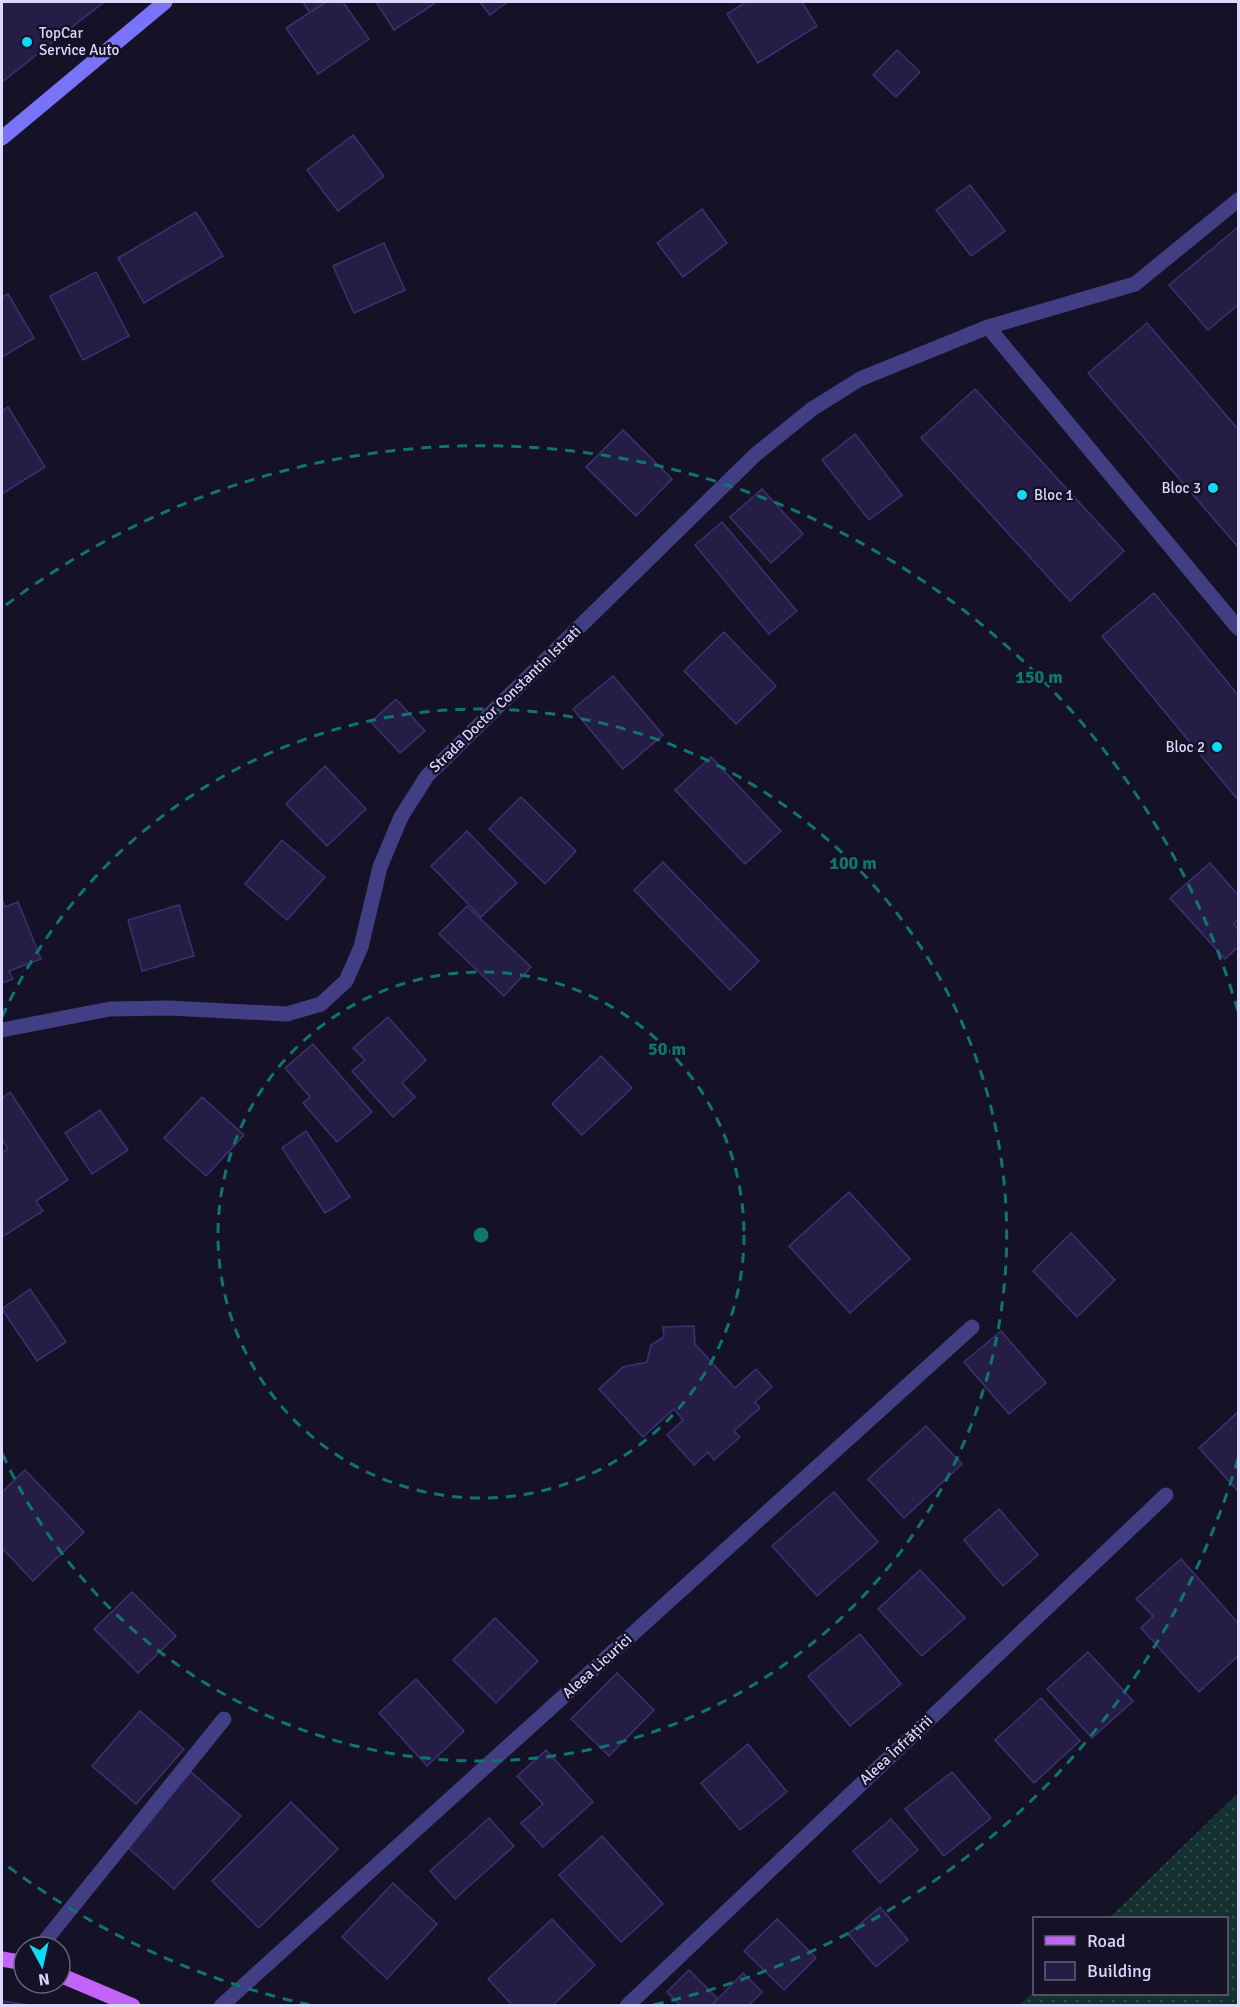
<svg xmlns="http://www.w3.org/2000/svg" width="1240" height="2007" viewBox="0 0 1240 2007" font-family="Signika,sans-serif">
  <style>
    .grass { fill: url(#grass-dots) }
    .building { fill: #261d46; stroke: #3e3171; stroke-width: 1.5 }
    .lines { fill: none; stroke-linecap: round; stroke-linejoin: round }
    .service { stroke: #413e83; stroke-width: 15 }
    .minor { stroke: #413e83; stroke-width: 15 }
    .secondary { stroke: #7873f9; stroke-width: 15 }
    .primary { stroke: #c264f8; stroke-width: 15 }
    .ring { fill: none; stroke: #0f766e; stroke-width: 3; stroke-dasharray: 10 8 }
    .poi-dot { fill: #0ddbf4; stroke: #151126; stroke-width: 2 }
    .labels { text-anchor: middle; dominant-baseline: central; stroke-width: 5; stroke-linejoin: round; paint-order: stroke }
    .poi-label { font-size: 15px; fill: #dcd8fd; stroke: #151126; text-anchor: start }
    .street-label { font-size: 15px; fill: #dcd8fd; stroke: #151126 }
    .centre { fill: #0f766e; stroke: #151126; stroke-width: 3 }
    .ring-label { font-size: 18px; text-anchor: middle; font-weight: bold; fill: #0f766e; stroke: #151126; stroke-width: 5; stroke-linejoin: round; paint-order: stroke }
  </style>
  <defs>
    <pattern id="grass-dots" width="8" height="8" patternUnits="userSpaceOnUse" patternTransform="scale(1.5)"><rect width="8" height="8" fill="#14302f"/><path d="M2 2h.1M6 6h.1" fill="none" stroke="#364d4e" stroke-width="1.8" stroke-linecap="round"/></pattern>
  </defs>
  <rect width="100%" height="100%" fill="#151126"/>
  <polygon class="grass" points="1238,1793 1238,2005 1019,2005 1034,1991 1034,1994 1226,1994 1226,1918 1109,1918"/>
  <g class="building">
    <polygon points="2,2 104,2 2,82"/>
    <polygon points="303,2 326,2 310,13"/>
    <polygon points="326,2 343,2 369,39 318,74 286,28"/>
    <polygon points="376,2 432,2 434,4 394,30"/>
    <polygon points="480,2 507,2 490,15"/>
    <polygon points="746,2 802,2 817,26 758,63 727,14"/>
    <polygon points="897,50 920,72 896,97 873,75"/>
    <polygon points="353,135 384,176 338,211 307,170"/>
    <polygon points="970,185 1005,231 971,256 936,210"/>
    <polygon points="702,209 727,243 683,277 657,243"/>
    <polygon points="196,212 223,256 144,303 118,258"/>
    <polygon points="1238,227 1238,305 1208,330 1169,285"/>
    <polygon points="384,243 405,290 354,313 333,266"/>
    <polygon points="96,272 129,336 83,360 50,296"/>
    <polygon points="8,294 34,338 2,357 2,297"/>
    <polygon points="1147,323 1238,429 1238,547 1088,373"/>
    <polygon points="975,389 1124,551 1070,601 921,438"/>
    <polygon points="8,407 45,467 2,494 2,411"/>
    <polygon points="623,430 672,479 636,516 586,467"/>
    <polygon points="855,434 902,495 869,520 822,460"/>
    <polygon points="762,489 803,534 771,563 730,517"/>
    <polygon points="722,522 797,611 769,634 695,545"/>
    <polygon points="1154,593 1238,695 1238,800 1102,636"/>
    <polygon points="724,632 776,686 736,724 684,671"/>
    <polygon points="613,676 663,735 623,769 573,709"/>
    <polygon points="396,699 425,731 400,753 371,722"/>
    <polygon points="711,757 781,831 745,864 675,790"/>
    <polygon points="325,766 366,809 327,846 286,804"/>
    <polygon points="521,797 576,851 545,884 489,829"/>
    <polygon points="467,831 517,883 481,917 431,866"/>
    <polygon points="282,840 325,877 287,920 245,884"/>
    <polygon points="663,862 759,961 730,990 634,890"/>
    <polygon points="1210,863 1238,895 1238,920 1234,924 1238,929 1238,947 1225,959 1170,898"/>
    <polygon points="2,899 5,907 18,902 41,959 9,971 13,979 2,983"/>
    <polygon points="179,905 194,956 142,971 128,920"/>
    <polygon points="467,906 531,967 504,996 439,934"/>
    <polygon points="388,1017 426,1060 402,1083 415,1097 393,1117 352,1071 365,1060 353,1048"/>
    <polygon points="313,1044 372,1112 337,1142 303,1103 310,1097 285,1068"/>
    <polygon points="601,1056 632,1088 582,1135 552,1104"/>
    <polygon points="10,1092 68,1180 36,1201 43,1211 2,1237 2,1153 8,1149 2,1139 2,1098"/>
    <polygon points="202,1097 244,1135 206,1176 164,1138"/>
    <polygon points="100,1110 128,1150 92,1174 65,1133"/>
    <polygon points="306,1131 350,1197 325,1213 282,1148"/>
    <polygon points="849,1192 910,1259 850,1313 789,1246"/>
    <polygon points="1071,1233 1115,1280 1077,1317 1033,1271"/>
    <polygon points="30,1289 66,1342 37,1361 2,1309"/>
    <polygon points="694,1326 695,1344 735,1388 756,1369 772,1387 755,1402 760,1408 734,1431 740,1437 714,1460 708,1452 694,1465 667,1435 683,1420 674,1409 643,1437 599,1389 623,1367 647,1362 651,1345 664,1337 663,1327"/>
    <polygon points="1001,1331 1046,1383 1009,1414 964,1362"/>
    <polygon points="1238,1412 1238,1491 1199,1448"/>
    <polygon points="926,1426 962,1464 904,1518 868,1479"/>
    <polygon points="25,1470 84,1532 33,1581 2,1548 2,1492"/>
    <polygon points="834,1492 878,1542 817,1596 772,1546"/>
    <polygon points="999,1509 1038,1555 1003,1586 964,1540"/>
    <polygon points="1181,1559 1238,1623 1238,1656 1199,1692 1141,1628 1153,1616 1136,1599"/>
    <polygon points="920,1570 965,1618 922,1656 878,1609"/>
    <polygon points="132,1592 176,1636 138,1673 94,1629"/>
    <polygon points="495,1618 538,1661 496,1703 453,1660"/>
    <polygon points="860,1634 901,1684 850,1726 808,1676"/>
    <polygon points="1088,1652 1133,1701 1092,1738 1047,1689"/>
    <polygon points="617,1673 654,1710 609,1756 571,1719"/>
    <polygon points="416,1679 464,1731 427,1766 379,1713"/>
    <polygon points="1041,1698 1080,1741 1034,1783 995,1740"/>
    <polygon points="140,1711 184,1749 136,1804 92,1766"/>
    <polygon points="748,1744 787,1792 740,1830 701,1783"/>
    <polygon points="546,1750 593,1802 543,1847 521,1823 543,1804 517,1776"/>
    <polygon points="191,1772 241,1816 174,1889 125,1845"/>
    <polygon points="952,1772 991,1818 944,1856 905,1809"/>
    <polygon points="291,1802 338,1849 259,1928 212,1881"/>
    <polygon points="489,1818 514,1846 455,1899 430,1871"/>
    <polygon points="891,1819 918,1850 880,1883 853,1851"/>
    <polygon points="602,1836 663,1904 621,1942 559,1875"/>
    <polygon points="393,1883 437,1924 387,1979 342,1937"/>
    <polygon points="880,1907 908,1940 876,1967 848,1934"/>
    <polygon points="552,1919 595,1965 552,2006 513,2006 488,1979"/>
    <polygon points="777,1919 816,1958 784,1990 744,1951"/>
    <polygon points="689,1970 718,1999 711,2006 681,2006 667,1992"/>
    <polygon points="743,1973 762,1992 748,2006 711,2006"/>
    <polygon points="2,2001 29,2005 29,2006 2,2006"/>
  </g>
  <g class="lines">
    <polyline class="service" points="988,327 1135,284 1238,200"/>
    <g class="minor">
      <polyline points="2,1030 110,1009 169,1008 287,1014 321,1004 346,981 361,947 380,867 401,817 427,776 755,455 812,409 860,379 988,327 1238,628"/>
      <polyline points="40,1947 224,1719"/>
      <polyline points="221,2006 972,1327"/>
      <polyline points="627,2006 1166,1495"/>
    </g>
    <polyline class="secondary" points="2,138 165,2"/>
    <g class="primary">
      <polyline points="2,1959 24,1963"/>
      <polyline points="60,1975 133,2006"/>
    </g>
  </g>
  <g class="ring">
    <circle cx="481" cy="1235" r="263"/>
    <path d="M2 1017A526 526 0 1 1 2 1453"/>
    <path d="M1238 1459A789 789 0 0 1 652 2005M310 2005A789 789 0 0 1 6 1865M6 605A789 789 0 0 1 1238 1011"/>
  </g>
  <g class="poi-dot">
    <circle cx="27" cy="42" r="6"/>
    <circle cx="1213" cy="488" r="6"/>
    <circle cx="1022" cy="495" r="6"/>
    <circle cx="1217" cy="747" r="6"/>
  </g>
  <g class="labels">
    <g class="poi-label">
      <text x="39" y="33">TopCar<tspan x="39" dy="17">Service Auto</tspan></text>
      <text x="1201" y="488" text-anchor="end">Bloc 3</text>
      <text x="1034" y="495">Bloc 1</text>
      <text x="1205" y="747" text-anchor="end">Bloc 2</text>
    </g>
    <g class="street-label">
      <text transform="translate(505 699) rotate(-44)">Strada Doctor Constantin Istrati</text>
      <text transform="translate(597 1666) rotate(-42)">Aleea Licurici</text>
      <text transform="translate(896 1750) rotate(-43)">Aleea Înfrățirii</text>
    </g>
  </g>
  <circle cx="481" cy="1235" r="9" class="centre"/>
  <g class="ring-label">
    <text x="1039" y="683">150 m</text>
    <text x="853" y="869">100 m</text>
    <text x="667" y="1055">50 m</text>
  </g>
  <rect width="1240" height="2007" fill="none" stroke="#dcd8fd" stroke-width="6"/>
  <rect x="1033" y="1917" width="195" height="78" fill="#151126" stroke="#65617c" stroke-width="1.5"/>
  <rect x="1045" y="1936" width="30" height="9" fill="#c264f8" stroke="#65617c" stroke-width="1.5"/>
  <text x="1087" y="1947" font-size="18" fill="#dcd8fd">Road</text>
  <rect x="1045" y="1962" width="30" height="18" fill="#261d46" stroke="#65617c" stroke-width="1.5"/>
  <text x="1087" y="1977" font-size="18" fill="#dcd8fd">Building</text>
  <g transform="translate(42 1965) rotate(172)"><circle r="28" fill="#151126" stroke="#65617c" stroke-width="1.5"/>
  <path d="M0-4.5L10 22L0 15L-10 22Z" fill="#0ddbf4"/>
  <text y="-9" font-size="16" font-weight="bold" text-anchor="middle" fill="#dcd8fd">N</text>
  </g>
</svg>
